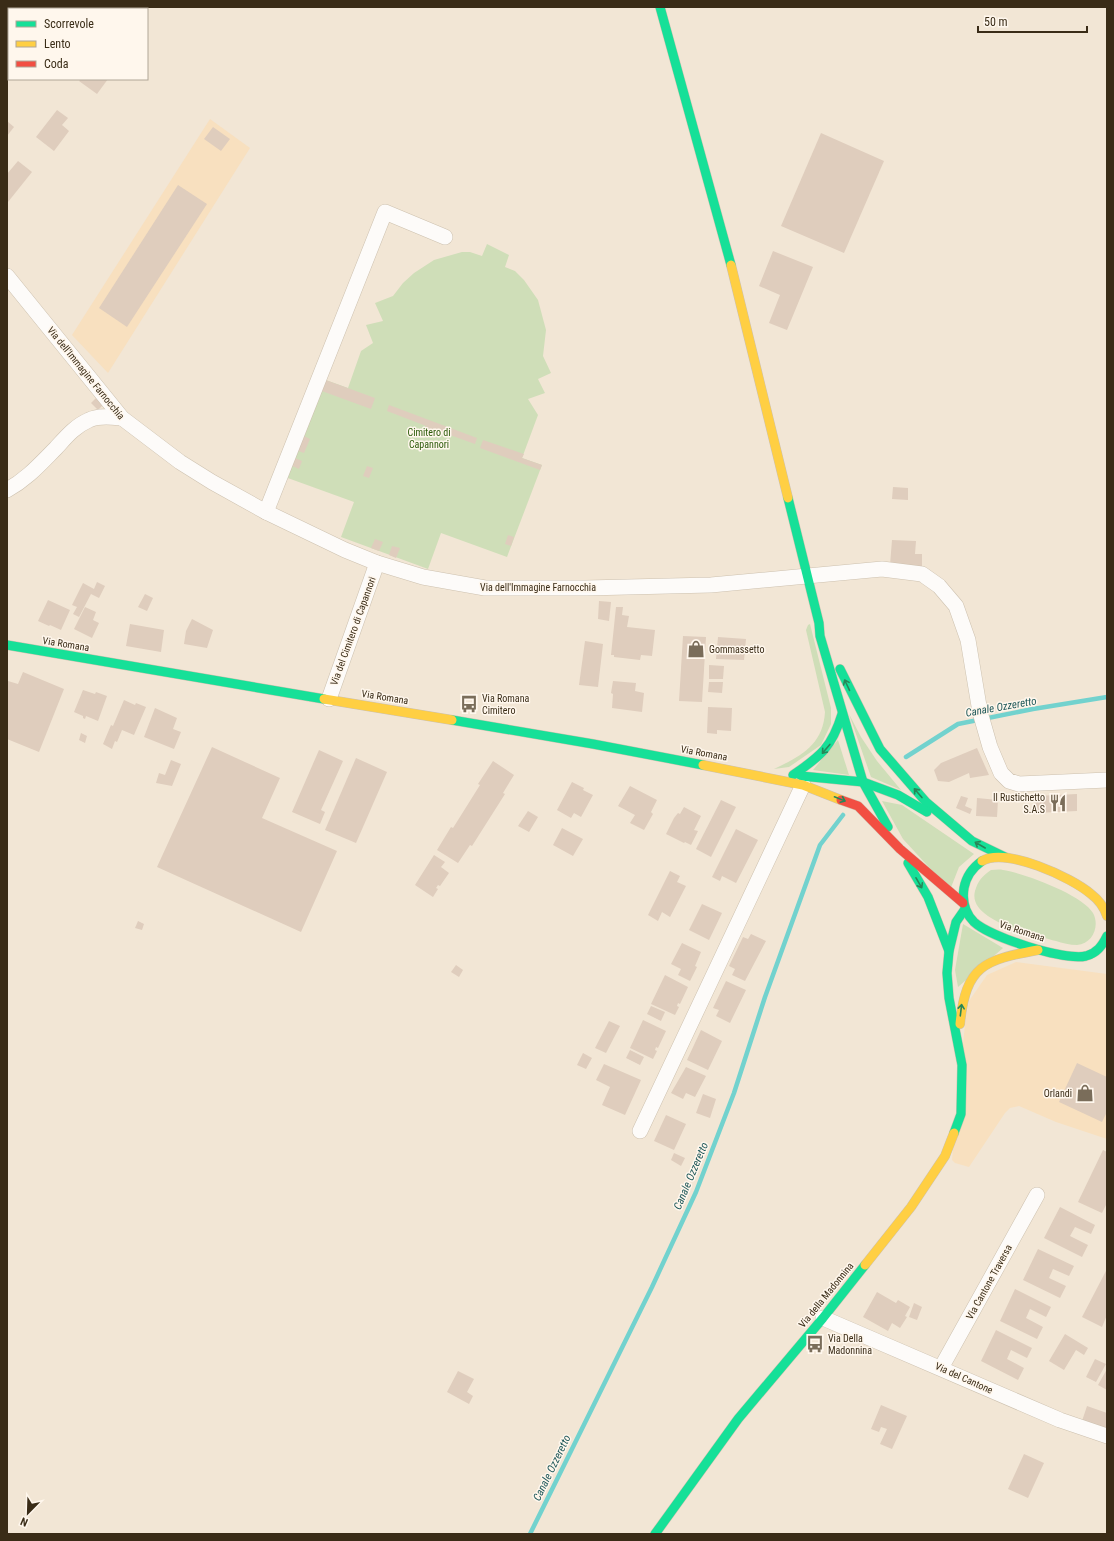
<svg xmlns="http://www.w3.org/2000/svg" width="1114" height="1541" viewBox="0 0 1114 1541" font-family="'Roboto Condensed',sans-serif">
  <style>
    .built { fill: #f8e0bf }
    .green { fill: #cfdeb8 }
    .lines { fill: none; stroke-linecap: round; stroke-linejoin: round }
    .stream { stroke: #72d2ce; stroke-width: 4.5 }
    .building { fill: #dfcdbd }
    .street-casing { stroke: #cdc1af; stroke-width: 16 }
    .fast-casing { stroke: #cdc1af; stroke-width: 10 }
    .slow-casing { stroke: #cdc1af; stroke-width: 10 }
    .jam-casing { stroke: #cdc1af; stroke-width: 10 }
    .street { stroke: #fdfbf9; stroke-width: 15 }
    .fast { stroke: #16e098; stroke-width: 9 }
    .slow { stroke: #ffcf43; stroke-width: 9 }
    .jam { stroke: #f24e42; stroke-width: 9 }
    .oneway { stroke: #288658 }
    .labels { text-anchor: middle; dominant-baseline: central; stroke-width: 3; stroke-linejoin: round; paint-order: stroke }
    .street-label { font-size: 10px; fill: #3a2c17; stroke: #fff7ed }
    .park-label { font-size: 10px; fill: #2a5907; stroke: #fff7ed }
    .poi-label { font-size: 10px; fill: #3a2c17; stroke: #fff7ed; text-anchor: start }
    .water-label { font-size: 11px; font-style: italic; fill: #1f5859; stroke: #fff7ed }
  </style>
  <rect width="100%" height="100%" fill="#f2e6d5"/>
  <g class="built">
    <polygon points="210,119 250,148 108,373 72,335"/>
    <polygon points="1016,962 1107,974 1107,1139 1056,1122 1019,1106 1010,1108 1005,1113 969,1167 955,1163 952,1160 965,1024 969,1001 987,975"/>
  </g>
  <g class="green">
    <polygon points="487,244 509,255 505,267 515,271 524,280 538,300 546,330 543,356 551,373 538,379 545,393 528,399 538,415 522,458 542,465 507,557 441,533 428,569 341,537 354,502 285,477 323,379 348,388 361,351 373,343 366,325 383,321 375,303 393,296 403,283 414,273 434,260 462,252 470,252 482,256"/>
    <path d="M810,624L831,708V724L821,745L789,767L774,769C801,756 823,745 825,712L806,630L808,625Z"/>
    <polygon points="849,714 861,737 877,761 901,790 871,777"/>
    <polygon points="838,740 849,775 813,770"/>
    <polygon points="882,801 902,805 974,854 959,867 950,890 903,839"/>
    <path d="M991,870C995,870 999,869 1003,870C1024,873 1083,895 1093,913C1100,926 1093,944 1077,945C1070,945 1062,943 1056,941C1035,935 967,921 975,891C978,881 982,876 991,870Z"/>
    <polygon points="963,924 1003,948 958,987 955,970"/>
  </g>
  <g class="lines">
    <g class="stream">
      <polyline points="906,757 958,724 1033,709 1107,697"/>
      <polyline points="530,1534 652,1287 696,1192 734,1093 765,997 820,845 843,815"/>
    </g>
  </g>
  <g class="building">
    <polygon points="7,37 9,38 9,60 7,58"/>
    <polygon points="81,79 108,79 97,94 79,81"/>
    <polygon points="57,110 68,118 62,125 69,131 54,151 36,137"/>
    <polygon points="7,121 14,127 7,136"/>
    <polygon points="213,127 230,139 221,151 204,139"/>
    <polygon points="821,133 884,161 844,253 781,226"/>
    <polygon points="18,161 32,172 8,202 7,174"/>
    <polygon points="178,185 207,204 127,327 99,308"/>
    <polygon points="773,251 813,267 787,330 769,323 780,295 759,286"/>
    <polygon points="323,379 375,398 371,409 319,390"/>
    <polygon points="96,398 103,405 98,410 91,403"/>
    <polygon points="389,405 477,438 475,444 436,430 434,435 423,431 426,426 387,411"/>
    <polygon points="302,435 310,439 304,453 296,450"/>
    <polygon points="483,440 524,454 522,458 542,465 540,470 480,448"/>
    <polygon points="293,457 302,461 299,469 290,465"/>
    <polygon points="367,466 373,468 369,478 363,476"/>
    <polygon points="893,487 908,488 908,500 892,499"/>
    <polygon points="508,535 514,537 511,546 505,544"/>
    <polygon points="375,539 383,542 379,551 371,548"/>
    <polygon points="892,540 916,541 915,554 922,554 922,567 890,565"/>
    <polygon points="392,546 400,548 396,558 389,555"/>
    <polygon points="97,582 105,586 99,598 91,594 79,617 73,614 77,607 72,605 83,583 94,589"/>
    <polygon points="145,594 153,598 147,611 138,607"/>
    <polygon points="48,600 70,610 61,630 50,625 49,626 38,621"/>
    <polygon points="599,601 611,602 609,621 598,619"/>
    <polygon points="85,607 96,612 93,620 99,623 92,638 74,629"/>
    <polygon points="616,607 623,607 622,615 629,616 627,627 655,630 652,656 641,655 640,660 614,657 614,655 611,655"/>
    <polygon points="192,619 213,630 207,648 184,644 186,631"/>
    <polygon points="130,624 164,630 161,652 126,646"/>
    <polygon points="683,636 706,637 702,702 679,701"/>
    <polygon points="718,637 746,639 744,660 716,659"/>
    <polygon points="585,641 603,644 598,687 579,685"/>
    <polygon points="709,665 724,666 723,679 709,679"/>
    <polygon points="23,672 64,689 39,752 7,739 7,683 8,681 18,684"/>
    <polygon points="613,681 636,683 635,691 644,693 642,712 612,708 613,694 611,693"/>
    <polygon points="709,682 723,682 722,693 708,692"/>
    <polygon points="83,690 95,694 96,692 107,696 98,721 86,716 85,719 83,718 83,716 74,712"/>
    <polygon points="124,700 135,705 136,703 146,707 134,735 122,730 117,742 115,741 112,749 103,744 111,725 113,726"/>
    <polygon points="708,707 732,708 731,731 717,730 717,734 707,733"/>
    <polygon points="155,708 177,718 173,729 181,732 174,749 144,737"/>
    <polygon points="81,733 87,736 85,743 79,740"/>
    <polygon points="212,747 280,778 262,818 337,851 301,932 157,867"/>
    <polygon points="977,748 989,775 970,778 969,773 949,782 938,781 934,770 941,763"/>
    <polygon points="319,750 343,761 321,810 325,812 320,824 292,812"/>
    <polygon points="356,758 387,772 356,843 325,830"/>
    <polygon points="171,760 181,764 172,786 156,783 159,773 165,775"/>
    <polygon points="493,761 514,775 503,793 505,794 472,846 470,845 458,863 437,850 451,827 453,828 480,785 478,784"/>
    <polygon points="572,782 584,788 583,790 593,795 581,817 574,813 571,818 557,810"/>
    <polygon points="630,786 657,800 651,812 653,814 644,830 630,823 635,815 618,806"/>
    <polygon points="1077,794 1077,811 1036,813 1035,796"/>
    <polygon points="961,796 968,798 965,806 972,809 970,814 956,808"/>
    <polygon points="977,798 998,800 997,817 976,816"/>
    <polygon points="721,800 736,807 711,857 696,849"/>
    <polygon points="684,807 701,816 694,830 698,831 691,845 685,842 684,843 666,834 674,818 678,813 680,814"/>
    <polygon points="528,811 538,817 529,832 518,826"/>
    <polygon points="562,828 583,839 573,856 553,845"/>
    <polygon points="736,829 758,840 736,883 722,876 720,881 712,877"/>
    <polygon points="434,855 445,862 441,867 449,873 440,886 438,885 436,888 438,889 433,897 415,885"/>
    <polygon points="670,871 680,876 677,882 686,886 670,917 662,912 658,921 648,915"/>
    <polygon points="702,904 722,913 709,940 689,930"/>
    <polygon points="138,921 144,924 142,930 135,928"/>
    <polygon points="751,934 766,941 745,981 732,975 735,969 729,966 743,937 748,939"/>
    <polygon points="682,943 701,952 695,966 697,967 690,981 678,975 681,969 671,964"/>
    <polygon points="456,965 463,970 459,977 451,972"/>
    <polygon points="665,975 688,987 680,1004 678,1003 677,1006 679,1007 675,1015 651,1004"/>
    <polygon points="726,981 746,990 730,1023 716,1016 719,1010 713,1008"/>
    <polygon points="651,1006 665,1012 661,1021 647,1014"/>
    <polygon points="643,1020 666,1031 658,1048 656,1047 655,1050 657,1051 653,1059 630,1048"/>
    <polygon points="609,1021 620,1026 606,1053 595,1048"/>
    <polygon points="701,1030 722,1041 708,1070 687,1060"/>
    <polygon points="630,1050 644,1057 640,1065 626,1058"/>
    <polygon points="583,1053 592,1058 586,1069 577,1065"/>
    <polygon points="1077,1063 1107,1077 1107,1112 1102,1122 1059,1102"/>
    <polygon points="604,1064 641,1080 625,1115 602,1105 610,1087 596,1080"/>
    <polygon points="686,1067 706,1076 695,1097 686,1093 683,1099 671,1093"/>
    <polygon points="703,1094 716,1099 710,1118 696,1113"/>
    <polygon points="666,1115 686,1124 674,1150 654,1141"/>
    <polygon points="1103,1150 1107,1152 1107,1203 1102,1213 1078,1202"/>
    <polygon points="674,1153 685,1158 681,1166 671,1160"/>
    <polygon points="1060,1207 1095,1225 1091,1234 1075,1227 1070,1236 1088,1245 1082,1257 1044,1238"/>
    <polygon points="1038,1249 1074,1266 1069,1276 1053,1269 1049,1278 1066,1286 1060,1298 1023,1280"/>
    <polygon points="1107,1269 1107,1315 1102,1327 1082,1317"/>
    <polygon points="1015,1289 1051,1307 1046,1317 1030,1309 1026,1318 1043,1327 1037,1339 1000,1321"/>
    <polygon points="877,1292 896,1303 898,1300 910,1307 905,1316 907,1317 900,1328 892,1323 888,1331 863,1317"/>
    <polygon points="914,1303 922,1307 917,1320 909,1317"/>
    <polygon points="996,1330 1032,1348 1027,1358 1011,1350 1007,1359 1024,1368 1018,1380 981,1361"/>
    <polygon points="1065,1334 1088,1348 1084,1355 1076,1350 1064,1370 1049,1361"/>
    <polygon points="1095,1359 1106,1364 1096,1382 1086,1377"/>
    <polygon points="1107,1369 1107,1390 1098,1385"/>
    <polygon points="458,1371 474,1379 467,1392 473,1396 469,1404 447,1392"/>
    <polygon points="881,1405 907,1416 892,1449 880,1444 887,1429 881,1427 879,1432 871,1429"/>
    <polygon points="1087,1406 1107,1413 1107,1430 1082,1421"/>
    <polygon points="1024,1454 1044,1463 1028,1498 1008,1489"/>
  </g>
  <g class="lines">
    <g class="street-casing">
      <g id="street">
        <polyline points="7,276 122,418 180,462 212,482 266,512 345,550 377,563 423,577 485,588 586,588 711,585 882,569 922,574 939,586 956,606 968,640 980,712 990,747 1001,773 1009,781 1019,784 1107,780"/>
        <path d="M7,490C27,479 40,464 56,448C66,437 75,426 89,420C99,415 112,417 122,418"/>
        <polyline points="266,512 385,212 445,237"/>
        <polyline points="329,699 377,563"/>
        <polyline points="640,1131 803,785"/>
        <polyline points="823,1318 1060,1420 1107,1436"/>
        <polyline points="941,1368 1037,1195"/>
      </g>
    </g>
    <g class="fast-casing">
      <g id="fast">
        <polyline points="660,7 731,265"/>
        <polyline points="788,498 819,623 820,636 863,782 888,827"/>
        <polyline points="7,645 324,699"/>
        <polyline points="840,669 880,749 926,802 972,841 1005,857"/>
        <polyline points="452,720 593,744 703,765"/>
        <path d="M793,775C821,756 832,747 842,714"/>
        <polyline points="801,776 863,782 898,795 927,812"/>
        <path d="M982,861C972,868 966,877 964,888C962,901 964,912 974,922C990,937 1064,961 1086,956C1097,953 1102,946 1107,936"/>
        <polyline points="908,863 928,897 949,951"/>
        <polyline points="954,1133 961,1114 962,1065 949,998 947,973 949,951 956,922 965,909"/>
        <polyline points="655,1534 738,1419 823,1318 865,1265"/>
      </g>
    </g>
    <g class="slow-casing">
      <g id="slow">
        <polyline points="731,265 788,498"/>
        <polyline points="324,699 452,720"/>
        <polyline points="703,765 803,785 841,800"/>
        <path d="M982,861C1006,847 1071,877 1091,894C1099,900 1104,907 1107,916"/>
        <path d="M960,1024C966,965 984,960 1038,950"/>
        <polyline points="865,1265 911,1207 945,1156 954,1133"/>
      </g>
    </g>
    <g class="jam-casing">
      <polyline id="jam" points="841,800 858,806 900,849 963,903"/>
    </g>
    <use href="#street" class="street"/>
    <use href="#fast" class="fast"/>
    <use href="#slow" class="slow"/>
    <use href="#jam" class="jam"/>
  </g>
  <defs><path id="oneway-shaft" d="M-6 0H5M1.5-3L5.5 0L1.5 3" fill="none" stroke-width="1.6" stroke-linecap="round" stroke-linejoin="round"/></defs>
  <g class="oneway">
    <use href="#oneway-shaft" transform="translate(847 685) rotate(-115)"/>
    <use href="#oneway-shaft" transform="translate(826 749) rotate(130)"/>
    <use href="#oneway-shaft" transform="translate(918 793) rotate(-131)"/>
    <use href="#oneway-shaft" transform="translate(840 799) rotate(22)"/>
    <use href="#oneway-shaft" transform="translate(980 845) rotate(-150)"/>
    <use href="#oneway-shaft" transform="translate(919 883) rotate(60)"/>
    <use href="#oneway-shaft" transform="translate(961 1010) rotate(-83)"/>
  </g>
  <defs>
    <g id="shop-bare" transform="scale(1.38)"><path d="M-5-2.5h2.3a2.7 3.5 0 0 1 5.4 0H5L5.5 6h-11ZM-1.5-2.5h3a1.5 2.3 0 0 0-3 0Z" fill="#7a6d5a" stroke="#fff7ed" stroke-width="2.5" paint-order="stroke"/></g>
    <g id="bus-bare" transform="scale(1.38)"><path d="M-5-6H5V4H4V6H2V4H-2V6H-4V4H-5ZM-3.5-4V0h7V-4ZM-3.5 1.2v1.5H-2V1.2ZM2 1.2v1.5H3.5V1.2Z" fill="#7a6d5a" stroke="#fff7ed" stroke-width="2.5" paint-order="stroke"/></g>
    <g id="restaurant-bare" transform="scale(1.38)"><path d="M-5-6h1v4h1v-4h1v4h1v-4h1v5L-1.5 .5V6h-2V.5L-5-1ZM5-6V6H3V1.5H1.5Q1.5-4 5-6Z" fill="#7a6d5a" stroke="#fff7ed" stroke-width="2.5" paint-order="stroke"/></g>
  </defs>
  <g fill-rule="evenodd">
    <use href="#shop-bare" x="696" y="649"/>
    <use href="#bus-bare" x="469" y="704"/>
    <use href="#restaurant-bare" x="1058" y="803"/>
    <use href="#shop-bare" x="1085" y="1093"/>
    <use href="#bus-bare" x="815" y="1344"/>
  </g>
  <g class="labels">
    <g class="street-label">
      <text transform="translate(86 373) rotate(51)">Via dell'Immagine Farnocchia</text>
      <text x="538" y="587">Via dell'Immagine Farnocchia</text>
      <text transform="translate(353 631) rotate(-70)">Via del Cimitero di Capannori</text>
      <text transform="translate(66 644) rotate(9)">Via Romana</text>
      <text transform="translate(385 697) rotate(9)">Via Romana</text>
      <text transform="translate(704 753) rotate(10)">Via Romana</text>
      <text transform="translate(1022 931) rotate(18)">Via Romana</text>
      <text transform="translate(989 1282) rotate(-61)">Via Cantone Traversa</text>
      <text transform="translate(826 1295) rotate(-51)">Via della Madonnina</text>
      <text transform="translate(964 1378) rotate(24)">Via del Cantone</text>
    </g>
    <g class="park-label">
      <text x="429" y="432">Cimitero di<tspan x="429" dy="12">Capannori</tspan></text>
    </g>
    <g class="poi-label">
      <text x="709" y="649">Gommassetto</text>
      <text x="482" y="698">Via Romana<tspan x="482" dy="12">Cimitero</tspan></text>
      <text x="1045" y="797" text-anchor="end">Il Rustichetto<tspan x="1045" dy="12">S.A.S</tspan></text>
      <text x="1072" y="1093" text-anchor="end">Orlandi</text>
      <text x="828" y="1338">Via Della<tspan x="828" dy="12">Madonnina</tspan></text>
    </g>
    <g class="water-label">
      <text transform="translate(1001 707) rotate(-10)">Canale Ozzeretto</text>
      <text transform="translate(691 1176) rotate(-67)">Canale Ozzeretto</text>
      <text transform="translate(552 1468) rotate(-64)">Canale Ozzeretto</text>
    </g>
  </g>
  <rect width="1114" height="1541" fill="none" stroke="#3a2c17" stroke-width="16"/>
  <rect x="8" y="8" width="140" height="72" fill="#fff7ed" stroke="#b0a697"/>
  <rect x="16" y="21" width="20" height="6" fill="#16e098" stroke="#b0a697"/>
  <text x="44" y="28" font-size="12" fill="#3a2c17">Scorrevole</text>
  <rect x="16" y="41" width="20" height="6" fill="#ffcf43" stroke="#b0a697"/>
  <text x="44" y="48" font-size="12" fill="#3a2c17">Lento</text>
  <rect x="16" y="61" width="20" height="6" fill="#f24e42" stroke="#b0a697"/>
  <text x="44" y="68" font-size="12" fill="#3a2c17">Coda</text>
  <g transform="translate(28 1513) rotate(203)" stroke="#fff7ed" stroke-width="3" paint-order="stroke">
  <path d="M0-3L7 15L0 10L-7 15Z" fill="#3a2c17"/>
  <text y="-6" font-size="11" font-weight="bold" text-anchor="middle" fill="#3a2c17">N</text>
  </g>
  <path d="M978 26v6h109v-6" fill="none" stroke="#3a2c17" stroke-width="2"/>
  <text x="984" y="26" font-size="12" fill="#3a2c17" stroke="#fff7ed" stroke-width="3" paint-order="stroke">50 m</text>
</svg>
